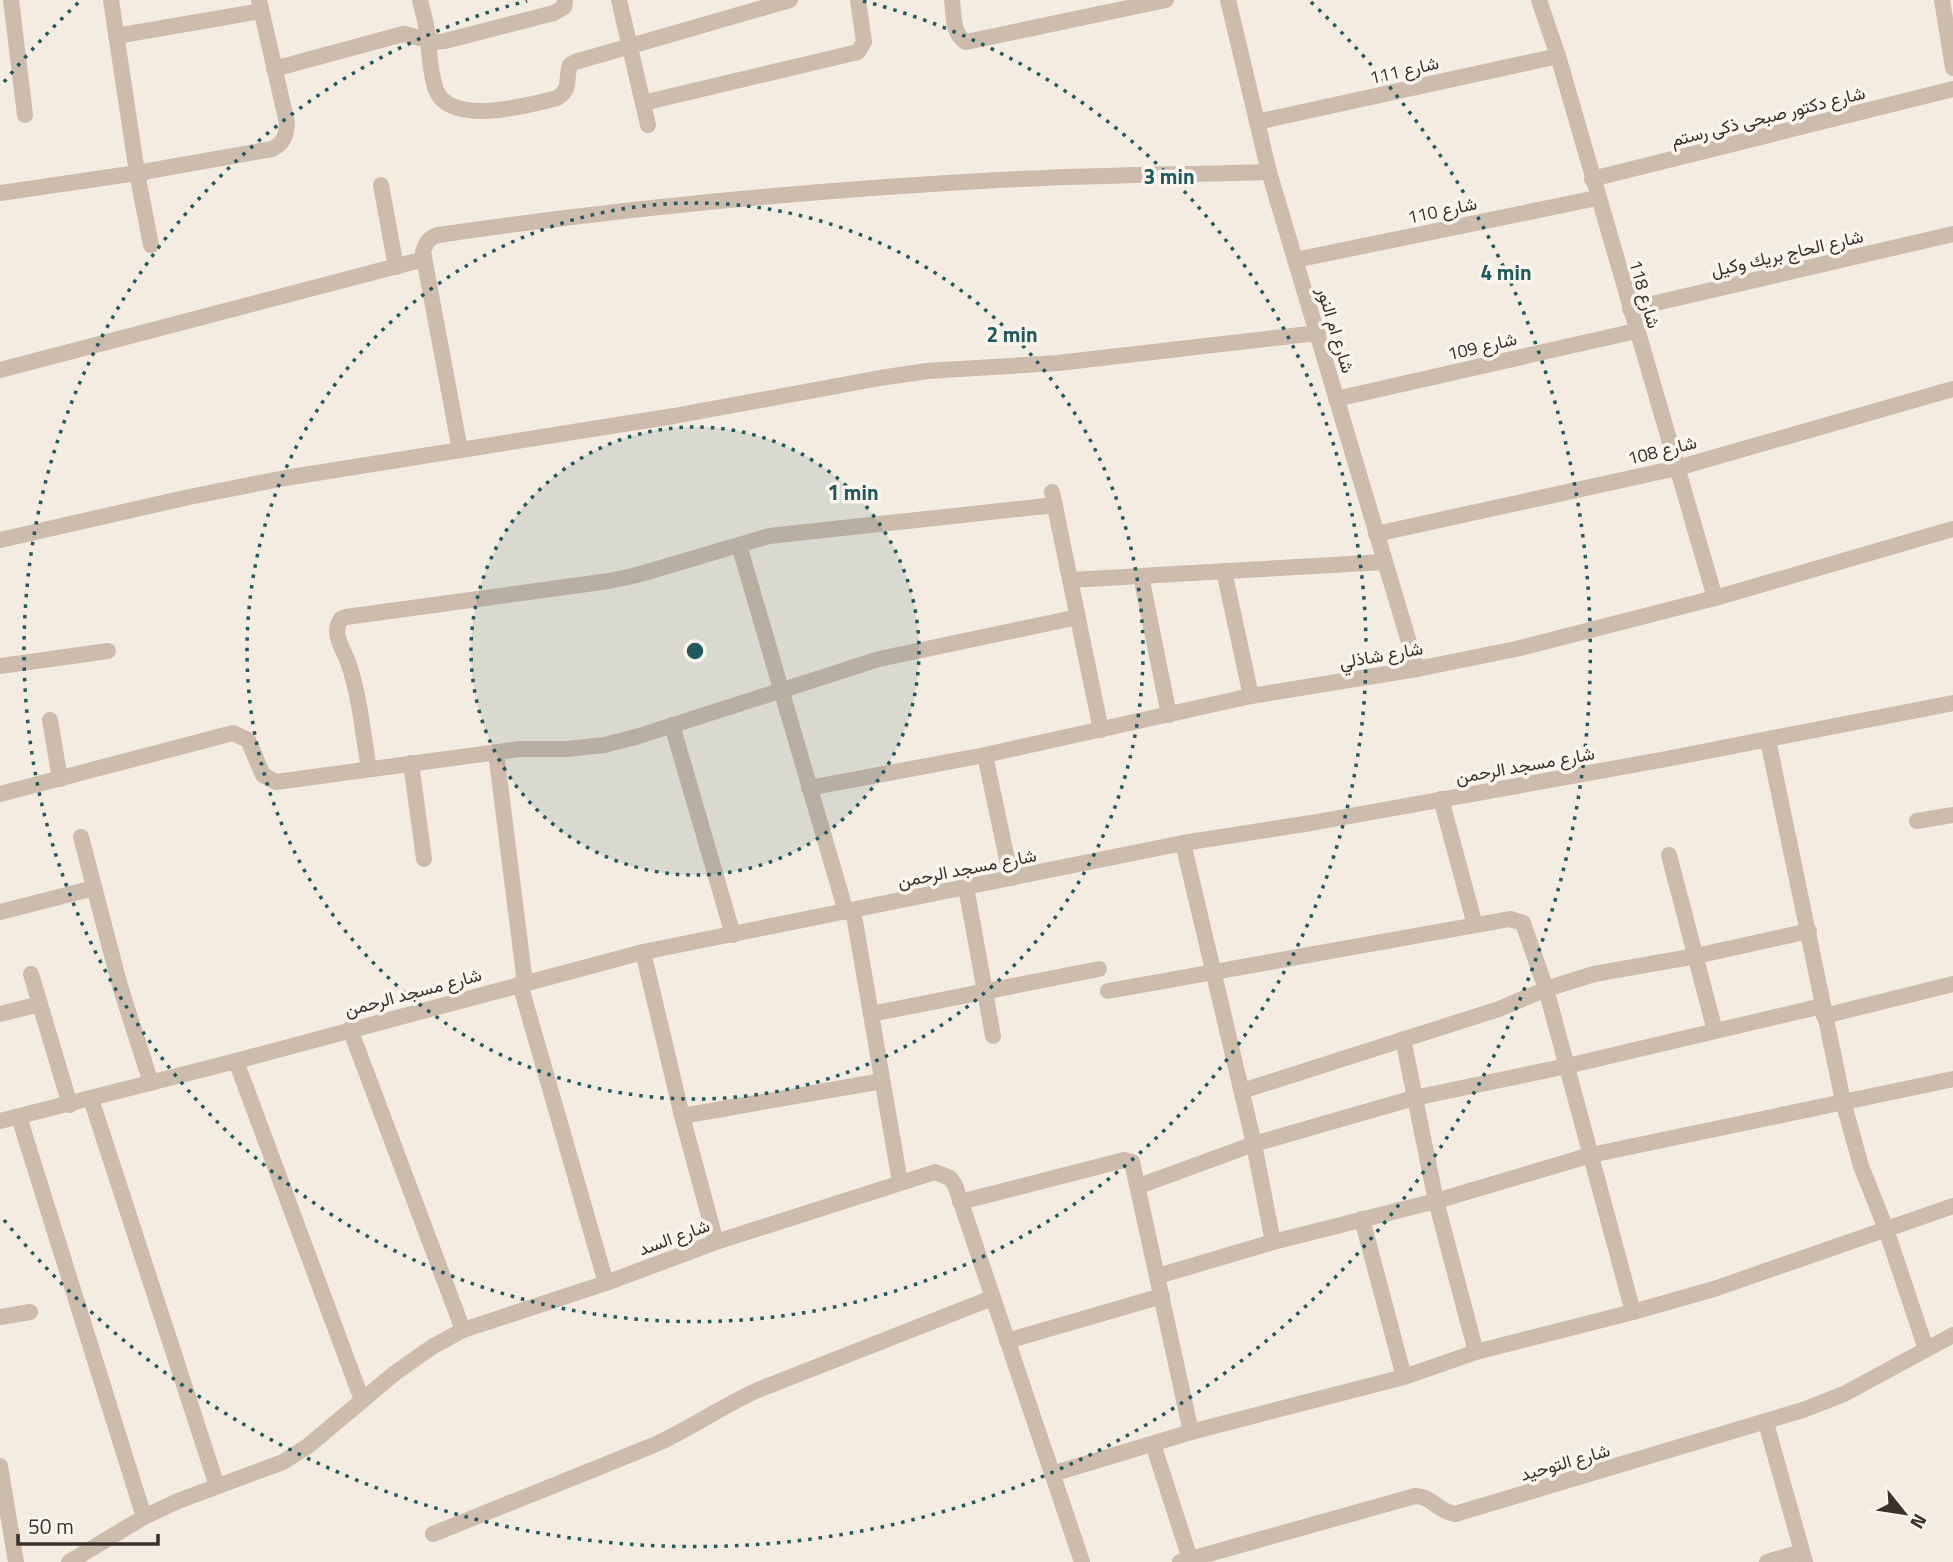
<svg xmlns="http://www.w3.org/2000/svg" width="1953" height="1562" viewBox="0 0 1953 1562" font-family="'Titillium Web',Vazirmatn,sans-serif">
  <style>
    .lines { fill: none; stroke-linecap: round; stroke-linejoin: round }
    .minor { stroke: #cdbbac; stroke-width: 16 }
    .ring { fill: none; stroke: #1f5a5e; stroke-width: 3.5; stroke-dasharray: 3.5 7 }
    .labels { text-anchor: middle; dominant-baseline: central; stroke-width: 7; stroke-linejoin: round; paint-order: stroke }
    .street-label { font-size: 18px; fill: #3b302b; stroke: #fbf5ee }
    .centre { fill: #1f5a5e; stroke: #fbf5ee; stroke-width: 3.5 }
    .ring-label { font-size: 21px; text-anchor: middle; font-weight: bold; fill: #1f5a5e; stroke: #fbf5ee; stroke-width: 7; stroke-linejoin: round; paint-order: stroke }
  </style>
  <rect width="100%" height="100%" fill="#f4ebe1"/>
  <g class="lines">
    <g class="minor">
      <polyline points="11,0 25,115"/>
      <polyline points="111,0 137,173 151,245"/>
      <path d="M420,0C422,10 426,21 427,32C430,52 429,70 436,90C451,127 530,105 557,98C572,89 565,79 570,65L575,62L790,0"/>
      <polyline points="619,0 648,125"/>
      <path d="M952,0C954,15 952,34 966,42L1166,0"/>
      <polyline points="1228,0 1269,172 1417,669"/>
      <polyline points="1539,0 1558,56 1715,598"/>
      <polyline points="1942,0 1953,68"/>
      <polyline points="116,36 261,11"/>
      <path d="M274,69L403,34C419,36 429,44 445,41L554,13L564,7L565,0"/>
      <polyline points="643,103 858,52 864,42 858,0"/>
      <polyline points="1257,122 1558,56"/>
      <polyline points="1592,179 1953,89"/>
      <polyline points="381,185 396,267"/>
      <path d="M0,193L137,173L272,149C284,143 286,136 287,123L259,0"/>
      <polyline points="1295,260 1597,198"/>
      <polyline points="1630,309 1953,234"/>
      <polyline points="0,370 424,259"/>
      <polyline points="1336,399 1636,331"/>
      <path d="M460,450L423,252C426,242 429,238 438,235C618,209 800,191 982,181C1078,175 1174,175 1269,172"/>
      <polyline points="1052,492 1101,730"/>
      <polyline points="1376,534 1677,468 1953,389"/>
      <polyline points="0,540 189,497 285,478 674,416 880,378 927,371 1058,363 1318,333"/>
      <polyline points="739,545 846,912"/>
      <polyline points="1224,571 1251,696"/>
      <polyline points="1141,576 1169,715"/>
      <polyline points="1070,580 1384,562"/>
      <polyline points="0,666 108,651"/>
      <polyline points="50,720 60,779"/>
      <polyline points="672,725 733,935"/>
      <polyline points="1768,740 1843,1101 1861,1166 1886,1229 1926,1349"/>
      <polyline points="496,752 525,983"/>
      <polyline points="985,755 1011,878"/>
      <polyline points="411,763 424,859"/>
      <path d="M369,769C363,735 360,698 349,665C345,651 330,634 341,619L346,617L609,581L637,575L769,536L1055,505"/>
      <polyline points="809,788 985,755 1251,696 1417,669 1516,649 1715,598 1953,529"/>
      <polyline points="0,794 233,733 248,740 263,775 276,782 520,749 567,749 604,745 639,736 879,659 1078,617"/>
      <polyline points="1441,799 1475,925"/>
      <polyline points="1917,821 1953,815"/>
      <polyline points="81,837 120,986 151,1083"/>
      <polyline points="1183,843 1254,1144 1273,1242"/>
      <polyline points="1669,855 1715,1031"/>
      <polyline points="966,887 993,1036"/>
      <polyline points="853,910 900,1182"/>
      <polyline points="0,912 94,888"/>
      <polyline points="643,952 682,1116 716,1242"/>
      <polyline points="31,974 70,1105"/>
      <polyline points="520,984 606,1283"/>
      <polyline points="1108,991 1510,919 1523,923 1546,989 1633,1312"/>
      <polyline points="0,1014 40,1004"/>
      <polyline points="871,1014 1099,969"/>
      <polyline points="1824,1016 1953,984"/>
      <polyline points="350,1029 463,1330"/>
      <polyline points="1403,1039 1436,1201 1476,1352"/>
      <polyline points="236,1061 362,1400"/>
      <polyline points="1242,1091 1499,1009 1546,989 1594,974 1696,956 1809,931"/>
      <polyline points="91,1099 217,1486"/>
      <polyline points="682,1116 882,1081"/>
      <polyline points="19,1117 144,1517"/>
      <polyline points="0,1121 236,1061 643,952 1183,843 1311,823 1661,760 1953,703"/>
      <polyline points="1139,1186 1254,1144 1414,1098 1567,1066 1822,1006"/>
      <polyline points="960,1202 1124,1160 1132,1162 1191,1432"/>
      <polyline points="1362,1219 1404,1377"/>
      <polyline points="1158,1276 1273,1242 1436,1201 1591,1155 1953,1079"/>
      <polyline points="0,1317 30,1312"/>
      <polyline points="1007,1341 1162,1296"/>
      <polyline points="1766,1423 1805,1562"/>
      <polyline points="1153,1444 1191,1562"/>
      <polyline points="0,1466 16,1562"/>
      <polyline points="1052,1474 1191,1432 1404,1377 1476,1352 1633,1312 1714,1289 1953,1206"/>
      <path d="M433,1534L654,1445C690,1429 722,1406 758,1390L992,1298"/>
      <polyline points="69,1562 144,1517 178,1501 283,1462 308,1446 395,1373 432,1347 463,1330 606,1283 716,1242 935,1172 950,1178 955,1185 1082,1562"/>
      <path d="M1180,1562L1415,1496C1432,1496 1438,1512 1455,1514L1803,1410L1844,1394L1953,1335"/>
      <polyline points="1767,1562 1801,1552"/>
    </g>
  </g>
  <circle cx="695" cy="651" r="224" fill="#1f5a5e" fill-opacity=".12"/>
  <g class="ring">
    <circle cx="695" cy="651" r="224"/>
    <circle cx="695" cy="651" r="448"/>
    <path d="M863 1A671 671 0 1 1 527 1"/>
    <path d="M4 82A895 895 0 0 1 79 2M1311 2A895 895 0 1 1 4 1220"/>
  </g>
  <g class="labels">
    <g class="street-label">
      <text transform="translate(1404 70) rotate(-13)">شارع 111</text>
      <text transform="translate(1768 116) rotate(-14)">شارع دكتور صبحى ذكى رستم</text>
      <text transform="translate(1442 210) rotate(-12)">شارع 110</text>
      <text transform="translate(1787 253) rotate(-13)">شارع الحاج بريك وكيل</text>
      <text transform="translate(1645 294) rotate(74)">شارع 118</text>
      <text transform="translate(1336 330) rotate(73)">شارع ام النور</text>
      <text transform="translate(1482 346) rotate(-13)">شارع 109</text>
      <text transform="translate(1662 450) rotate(-14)">شارع 108</text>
      <text transform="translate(1381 655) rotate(-10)">شارع شاذلي</text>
      <text transform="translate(1525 765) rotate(-10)">شارع مسجد الرحمن</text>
      <text transform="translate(967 868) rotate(-11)">شارع مسجد الرحمن</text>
      <text transform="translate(413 992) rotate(-15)">شارع مسجد الرحمن</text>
      <text transform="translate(674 1237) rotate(-20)">شارع السد</text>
      <text transform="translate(1565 1462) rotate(-16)">شارع التوحيد</text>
    </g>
  </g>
  <circle cx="695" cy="651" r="10" class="centre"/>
  <g class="ring-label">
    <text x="1169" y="184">3 min</text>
    <text x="1506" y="280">4 min</text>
    <text x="1012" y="342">2 min</text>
    <text x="853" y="500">1 min</text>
  </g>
  <g transform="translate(1904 1513) rotate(120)" stroke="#fbf5ee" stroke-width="5" paint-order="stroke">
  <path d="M0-5L12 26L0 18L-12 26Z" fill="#3b302b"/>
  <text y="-10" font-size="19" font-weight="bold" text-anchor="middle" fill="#3b302b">N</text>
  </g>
  <path d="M18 1534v10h140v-10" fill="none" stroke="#3b302b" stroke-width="3.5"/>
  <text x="28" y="1534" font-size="21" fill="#3b302b" stroke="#fbf5ee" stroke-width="5" paint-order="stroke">50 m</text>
</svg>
